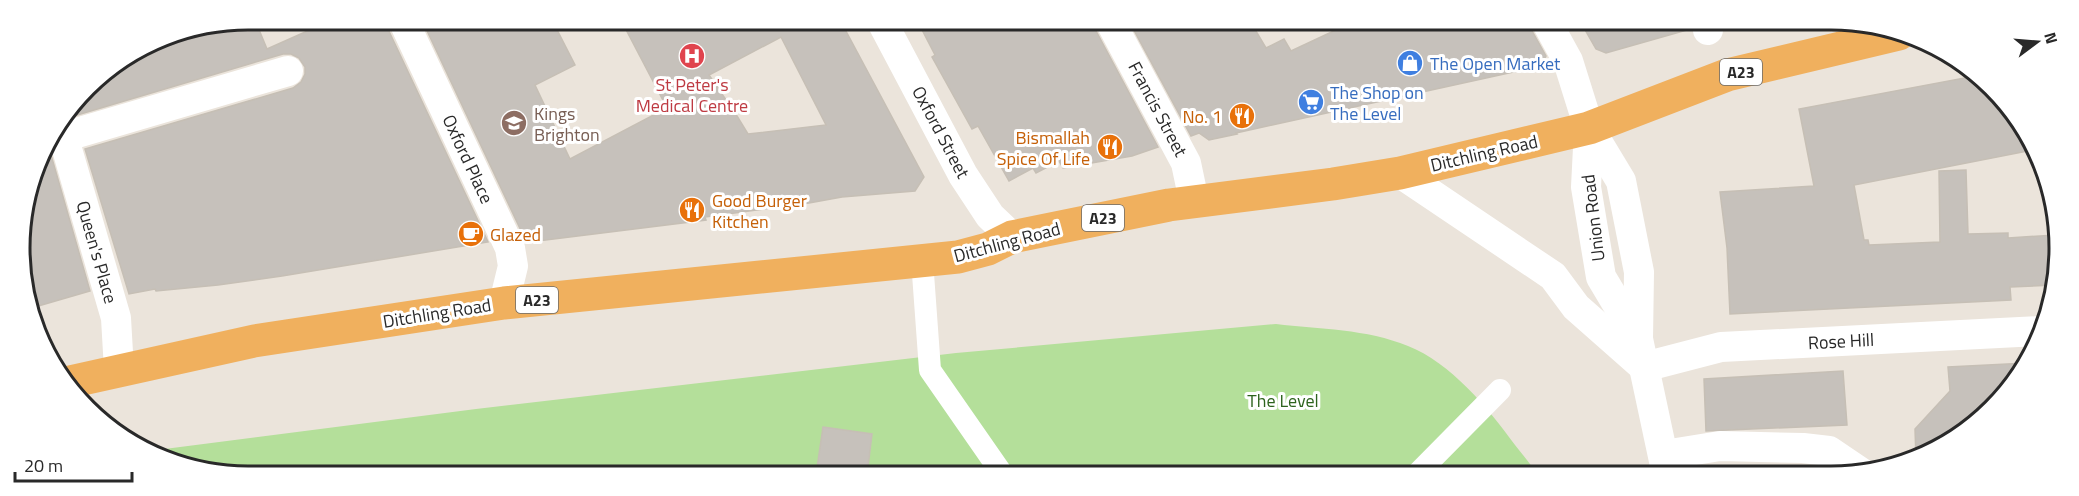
<svg xmlns="http://www.w3.org/2000/svg" width="2079" height="496" viewBox="0 0 2079 496" font-family="'Titillium Web',sans-serif">
  <style>
    .green { fill: #b4df9a }
    .building { fill: #c6c1bb; stroke: #c6bfb5; stroke-width: 1.5; fill-rule: evenodd }
    .lines { fill: none; stroke-linecap: round; stroke-linejoin: round }
    .pedestrian { stroke: #fff; stroke-width: 22 }
    .minor { stroke: #fff; stroke-width: 30 }
    .trunk { stroke: #f0b05e; stroke-width: 33 }
    .labels { text-anchor: middle; dominant-baseline: central; stroke-width: 6; stroke-linejoin: round; paint-order: stroke }
    .shield { fill: #fff; stroke: #696969; stroke-width: 1.5 }
    .shield-label { font-size: 16px; font-weight: bold; fill: #292929 }
    .shop-label { font-size: 18px; fill: #366cbe; stroke: #fff; text-anchor: start }
    .health-label { font-size: 18px; fill: #be3a42; stroke: #fff }
    .street-label { font-size: 18px; fill: #292929; stroke: #fff }
    .education-label { font-size: 18px; fill: #785e54; stroke: #fff; text-anchor: start }
    .food-label { font-size: 18px; fill: #c56008; stroke: #fff; text-anchor: end }
    .park-label { font-size: 18px; fill: #2d631d; stroke: #fff }
    .rim { fill: none; stroke: #292929; stroke-width: 3 }
  </style>
  <rect width="100%" height="100%" fill="#ebe4db"/>
  <path class="green" d="M1276,324C1319,329 1367,329 1408,346C1451,363 1488,408 1515,445C1522,454 1531,464 1537,475L218,474L149,451L476,409L956,353Z"/>
  <g class="building">
    <polygon points="248,20 255,20 267,49 332,20 386,20 387,27 488,242 282,276 218,285 156,291 155,289 129,294 85,149 293,88 301,82 305,74 305,67 299,58 291,54 283,54 77,115 74,107 97,76 161,37"/>
    <path d="M422,20H552L575,65L535,85L570,159L667,108L621,20H840L924,177L915,191L842,197L809,203L705,217L706,220L530,242L528,237H524ZM781,37L826,125L748,134L737,116L709,75Z"/>
    <polygon points="917,20 1093,21 1095,29 1158,147 1132,156 1063,168 1059,161 1036,173 1033,168 1009,181 978,126 972,129 932,57 935,55"/>
    <polygon points="1129,21 1250,21 1266,48 1284,39 1291,51 1355,21 1529,21 1531,29 1546,56 1541,66 1236,133 1237,134 1209,140 1199,133 1191,136"/>
    <polygon points="1580,21 1686,21 1687,30 1606,53 1596,49"/>
    <polygon points="1975,76 2012,109 2033,150 1854,185 1864,240 1868,240 1869,245 1940,242 1939,171 1966,170 1968,234 2008,233 2008,238 2055,235 2057,278 2055,285 2010,287 2011,300 1730,314 1727,248 1720,192 1814,186 1799,109"/>
    <polygon points="49,148 90,291 28,309 20,232 42,149"/>
    <polygon points="2026,363 1992,410 1932,453 1916,458 1915,429 1950,391 1948,367"/>
    <polygon points="1843,371 1847,425 1706,431 1704,379"/>
    <polygon points="823,427 872,434 867,475 816,475"/>
  </g>
  <g class="lines">
    <g class="pedestrian">
      <polyline points="922,260 930,370 1003,475"/>
      <polyline points="1416,475 1500,390"/>
    </g>
    <g class="minor">
      <polyline points="403,20 510,248 513,266 504,303"/>
      <polyline points="881,20 963,175 990,216 1012,237"/>
      <polyline points="1110,21 1186,163 1194,201"/>
      <polyline points="1546,21 1568,61 1589,128 1621,181 1639,272 1638,339 1667,475"/>
      <polyline points="1707,21 1708,30"/>
      <polyline points="60,125 116,318 119,370"/>
      <polyline points="1589,128 1586,187 1601,277 1638,339"/>
      <polyline points="63,137 288,71"/>
      <polyline points="1400,173 1553,276 1576,307 1644,367"/>
      <polyline points="1644,367 1721,347 2041,331"/>
      <polyline points="1664,455 1720,446 1803,448 1829,451 1863,474"/>
    </g>
    <polyline class="trunk" points="65,383 254,341 504,303 958,257 988,249 1012,237 1169,205 1333,184 1400,173 1589,128 1727,75 1899,34"/>
  </g>
  <defs>
    <g id="hospital-disc" transform="scale(1.35)"><circle r="9.5" fill="#e0444e" stroke="#fff"/><path d="M-5-5h3v3.5h4V-5h3V5h-3V1.5h-4V5h-3Z" fill="#fff"/></g>
    <g id="shop-disc" transform="scale(1.35)"><circle r="9.5" fill="#3f7fe0" stroke="#fff"/><path d="M-5-2.5h2.3a2.7 3.5 0 0 1 5.4 0H5L5.5 6h-11ZM-1.5-2.5h3a1.5 2.3 0 0 0-3 0Z" fill="#fff"/></g>
    <g id="supermarket-disc" transform="scale(1.35)"><circle r="9.5" fill="#3f7fe0" stroke="#fff"/><path d="M-6-5.5h2.5l.6 2H6L4.5 2H-2.5L-4.4-4H-6ZM-1.5 3.2a1.3 1.3 0 1 0 .1 0ZM3 3.2a1.3 1.3 0 1 0 .1 0Z" fill="#fff"/></g>
    <g id="restaurant-disc" transform="scale(1.35)"><circle r="9.5" fill="#e8710a" stroke="#fff"/><path d="M-5-6h1v4h1v-4h1v4h1v-4h1v5L-1.5 .5V6h-2V.5L-5-1ZM5-6V6H3V1.5H1.5Q1.5-4 5-6Z" fill="#fff"/></g>
    <g id="school-disc" transform="scale(1.35)"><circle r="9.5" fill="#8d6e63" stroke="#fff"/><path d="M0-5L7-2L0 1L-7-2ZM-4 1L0 2.5L4 1V4Q0 6-4 4Z" fill="#fff"/></g>
    <g id="cafe-disc" transform="scale(1.35)"><circle r="9.5" fill="#e8710a" stroke="#fff"/><path d="M-5.5-4.5H6V0H3Q3 3.5 0 3.5H-2.5Q-5.5 3.5-5.5 0ZM3-3.2v2h1.7v-2ZM-6 4.5H4V6H-6Z" fill="#fff"/></g>
  </defs>
  <g fill-rule="evenodd">
    <use href="#hospital-disc" x="692" y="56"/>
    <use href="#shop-disc" x="1410" y="63"/>
    <use href="#supermarket-disc" x="1311" y="102"/>
    <use href="#restaurant-disc" x="1242" y="116"/>
    <use href="#school-disc" x="514" y="123"/>
    <use href="#restaurant-disc" x="1110" y="147"/>
    <use href="#restaurant-disc" x="692" y="210"/>
    <use href="#cafe-disc" x="471" y="234"/>
  </g>
  <g class="labels">
    <g class="shield">
      <rect x="1720" y="59" width="42" height="26" rx="4.5"/>
      <rect x="1082" y="205" width="42" height="26" rx="4.5"/>
      <rect x="516" y="287" width="42" height="26" rx="4.5"/>
    </g>
    <g class="shield-label">
      <text x="1741" y="72">A23</text>
      <text x="1103" y="218">A23</text>
      <text x="537" y="300">A23</text>
    </g>
    <g class="shop-label">
      <text x="1430" y="63">The Open Market</text>
      <text x="1330" y="92">The Shop on<tspan x="1330" dy="21">The Level</tspan></text>
    </g>
    <g class="health-label">
      <text x="692" y="84">St Peter's<tspan x="692" dy="21">Medical Centre</tspan></text>
    </g>
    <g class="street-label">
      <text transform="translate(1158 109) rotate(62)">Francis Street</text>
      <text transform="translate(941 132) rotate(62)">Oxford Street</text>
      <text transform="translate(1484 153) rotate(-13)">Ditchling Road</text>
      <text transform="translate(468 159) rotate(65)">Oxford Place</text>
      <text transform="translate(1593 218) rotate(-97)">Union Road</text>
      <text transform="translate(1007 242) rotate(-15)">Ditchling Road</text>
      <text transform="translate(97 252) rotate(74)">Queen's Place</text>
      <text transform="translate(437 313) rotate(-9)">Ditchling Road</text>
      <text transform="translate(1841 341) rotate(-3)">Rose Hill</text>
    </g>
    <g class="education-label">
      <text x="534" y="113">Kings<tspan x="534" dy="21">Brighton</tspan></text>
    </g>
    <g class="food-label">
      <text x="1222" y="116">No. 1</text>
      <text x="1090" y="137">Bismallah<tspan x="1090" dy="21">Spice Of Life</tspan></text>
      <text x="712" y="200" text-anchor="start">Good Burger<tspan x="712" dy="21">Kitchen</tspan></text>
      <text x="490" y="234" text-anchor="start">Glazed</text>
    </g>
    <g class="park-label">
      <text x="1283" y="400">The Level</text>
    </g>
  </g>
  <path d="M0 0H2079V496H0ZM248 30H1831A218 218 0 0 1 2049 248V248A218 218 0 0 1 1831 466H248A218 218 0 0 1 30 248V248A218 218 0 0 1 248 30Z" fill="#fff" fill-rule="evenodd"/>
  <path class="rim" d="M248 30H1831A218 218 0 0 1 2049 248V248A218 218 0 0 1 1831 466H248A218 218 0 0 1 30 248V248A218 218 0 0 1 248 30Z"/>
  <g transform="translate(2037 42) rotate(74)" stroke="#ffffff" stroke-width="4.5" paint-order="stroke">
  <path d="M0-4.5L10 22L0 15L-10 22Z" fill="#292929"/>
  <text y="-9" font-size="16" font-weight="bold" text-anchor="middle" fill="#292929">N</text>
  </g>
  <path d="M15 472v9h117v-9" fill="none" stroke="#292929" stroke-width="3"/>
  <text x="24" y="472" font-size="18" fill="#292929" stroke="#ffffff" stroke-width="4.5" paint-order="stroke">20 m</text>
</svg>
